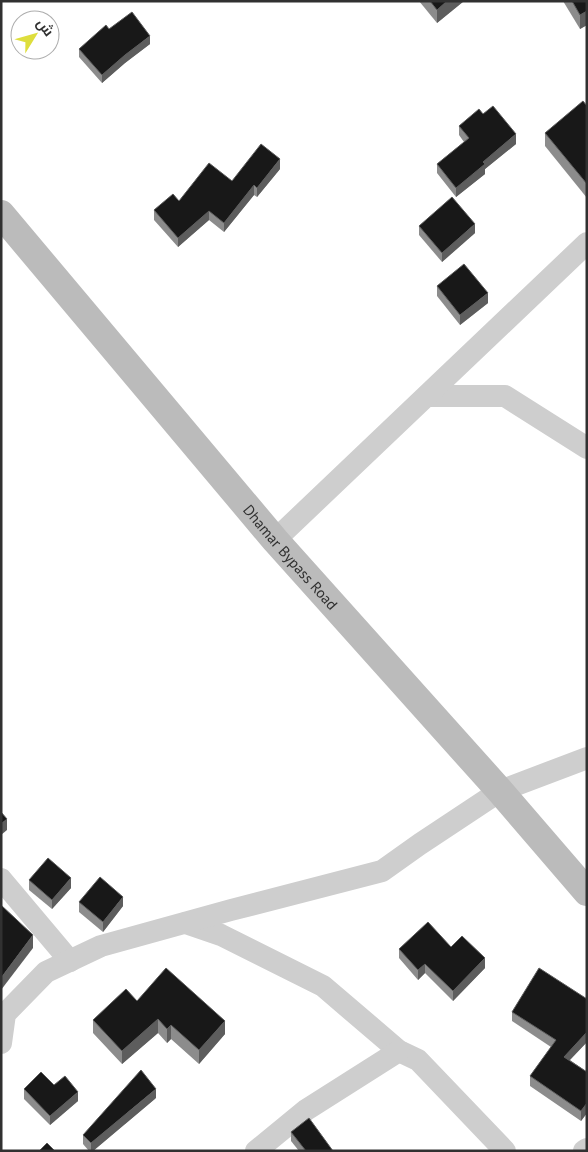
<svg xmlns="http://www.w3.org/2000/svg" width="588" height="1152" viewBox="0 0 588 1152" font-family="'PT Sans',Cairo,sans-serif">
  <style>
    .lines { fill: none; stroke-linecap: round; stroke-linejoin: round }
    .minor { stroke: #cecece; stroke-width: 22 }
    .secondary { stroke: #bbb; stroke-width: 28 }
    .wall { fill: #8c8c8c }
    .shaded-wall { fill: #5d5d5d }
    .building { fill: #181818; stroke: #5d5d5d }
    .labels { text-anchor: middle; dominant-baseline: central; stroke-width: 5; stroke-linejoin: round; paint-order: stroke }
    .street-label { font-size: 15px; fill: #313131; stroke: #fff }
  </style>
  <rect width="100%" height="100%" fill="#fff"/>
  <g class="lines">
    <g class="minor">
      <polyline points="427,396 505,396 587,448"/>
      <polyline points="275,540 587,243"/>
      <polyline points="1,879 70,961"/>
      <polyline points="186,923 221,935 323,986 399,1051 418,1060 505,1151"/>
      <polyline points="1,1043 5,1014 46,972 101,946 231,910 382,871 420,844 500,791 587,758"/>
      <polyline points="256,1151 306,1110 399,1051"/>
      <polyline points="584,1151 587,1149"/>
    </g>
    <path class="secondary" id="s1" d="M1,214L275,540L500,791L587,892"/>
  </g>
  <g class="wall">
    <polygon points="419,1 464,1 437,23"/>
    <polygon points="563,1 587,1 587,25 580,29"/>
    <polygon points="109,29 150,44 125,63 102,83 79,57 79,49"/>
    <polygon points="587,106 587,198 545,146 545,133"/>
    <polygon points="483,114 516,144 485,169 485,174 456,197 437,173 437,164 464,142 459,135 459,126"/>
    <polygon points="280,169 257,197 254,195 224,232 209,220 178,247 154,220 154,210 232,181"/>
    <polygon points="419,226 475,233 442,262 419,235"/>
    <polygon points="437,286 488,303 460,325 437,296"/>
    <polygon points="29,880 71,888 52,909 29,890"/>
    <polygon points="79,902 123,906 103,932 79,912"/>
    <polygon points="451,947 485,968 453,1001 425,973 418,980 399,958 399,949"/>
    <polygon points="587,999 587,1042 570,1060 587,1072 587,1113 581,1121 530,1086 530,1076 551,1047 512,1021 512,1012"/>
    <polygon points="137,1001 225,1034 199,1064 171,1039 167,1043 158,1033 122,1064 93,1033 93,1020"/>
    <polygon points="54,1085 78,1101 50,1125 24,1099 24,1089"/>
    <polygon points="156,1098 93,1151 89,1151 83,1144 83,1135"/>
    <polygon points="291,1132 333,1151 299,1151 291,1141"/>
  </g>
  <g class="shaded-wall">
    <polygon points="447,1 464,1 437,23 437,10"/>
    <polygon points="587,11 587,25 580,29 580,15"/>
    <polygon points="150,36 150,44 125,63 102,83 102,75 125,55"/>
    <polygon points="516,134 516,144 485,169 485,174 456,197 456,188 483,162"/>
    <polygon points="280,159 280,169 257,197 257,188"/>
    <polygon points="254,185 254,195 224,232 224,223"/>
    <polygon points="209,211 209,220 178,247 178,238"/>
    <polygon points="475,224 475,233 442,262 442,253"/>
    <polygon points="488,293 488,303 460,325 460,315"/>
    <polygon points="7,819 7,830 1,835 1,824"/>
    <polygon points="71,878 71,888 52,909 52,900"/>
    <polygon points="123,897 123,906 103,932 103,922"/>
    <polygon points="33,935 33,948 1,990 1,978"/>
    <polygon points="485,958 485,968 453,1001 453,991"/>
    <polygon points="425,964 425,973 418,980 418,970"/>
    <polygon points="158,1019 158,1033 122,1064 122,1051"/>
    <polygon points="225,1021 225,1034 199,1064 199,1050"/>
    <polygon points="171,1025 171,1039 167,1043 167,1029"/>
    <polygon points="587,1032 587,1042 564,1066 564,1057"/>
    <polygon points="156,1089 156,1098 93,1151 91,1151 91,1143"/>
    <polygon points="78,1092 78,1101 50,1125 50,1116"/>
    <polygon points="587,1103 587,1113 581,1121 581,1111"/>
  </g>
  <g class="building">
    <polygon points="430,1 447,1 437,10"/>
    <polygon points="572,1 587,1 587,11 580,15"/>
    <polygon points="132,12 150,36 125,55 102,75 79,49 106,25 109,29"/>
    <polygon points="583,101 587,106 587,184 545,133"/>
    <polygon points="493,106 516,134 483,162 485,164 456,188 437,164 469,138 459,126 479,109 483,114"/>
    <polygon points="261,144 280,159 257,188 254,185 224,223 209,211 178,238 154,210 173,194 179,201 209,163 232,181"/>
    <polygon points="452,197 475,224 442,253 419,226"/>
    <polygon points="464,264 488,293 460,315 437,286"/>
    <polygon points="1,812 7,819 1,824"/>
    <polygon points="48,858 71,878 52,900 29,880"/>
    <polygon points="100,877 123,897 103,922 79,902"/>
    <polygon points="1,905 33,935 1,978"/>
    <polygon points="428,922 451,947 462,936 485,958 453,991 425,964 418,970 399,949"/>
    <polygon points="166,968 225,1021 199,1050 171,1025 167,1029 158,1019 122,1051 93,1020 126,989 137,1001"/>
    <polygon points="539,968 587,999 587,1032 564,1057 587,1072 587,1103 581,1111 530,1076 556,1040 512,1012"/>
    <polygon points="141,1070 156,1089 91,1143 83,1135"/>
    <polygon points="41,1072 54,1085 65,1076 78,1092 50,1116 24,1089"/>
    <polygon points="309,1118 333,1151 306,1151 291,1132"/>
    <polygon points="47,1143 55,1151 39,1151"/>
  </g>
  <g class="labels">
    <g class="street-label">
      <text stroke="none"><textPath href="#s1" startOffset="449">Dhamar Bypass Road</textPath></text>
    </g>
  </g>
  <rect width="588" height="1152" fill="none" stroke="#313131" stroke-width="5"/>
  <g transform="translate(35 35) rotate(53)"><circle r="24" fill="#ffffff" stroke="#adadad"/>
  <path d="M0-4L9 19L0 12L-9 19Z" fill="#dede3d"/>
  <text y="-8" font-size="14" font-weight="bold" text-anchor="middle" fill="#313131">ش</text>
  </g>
</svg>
